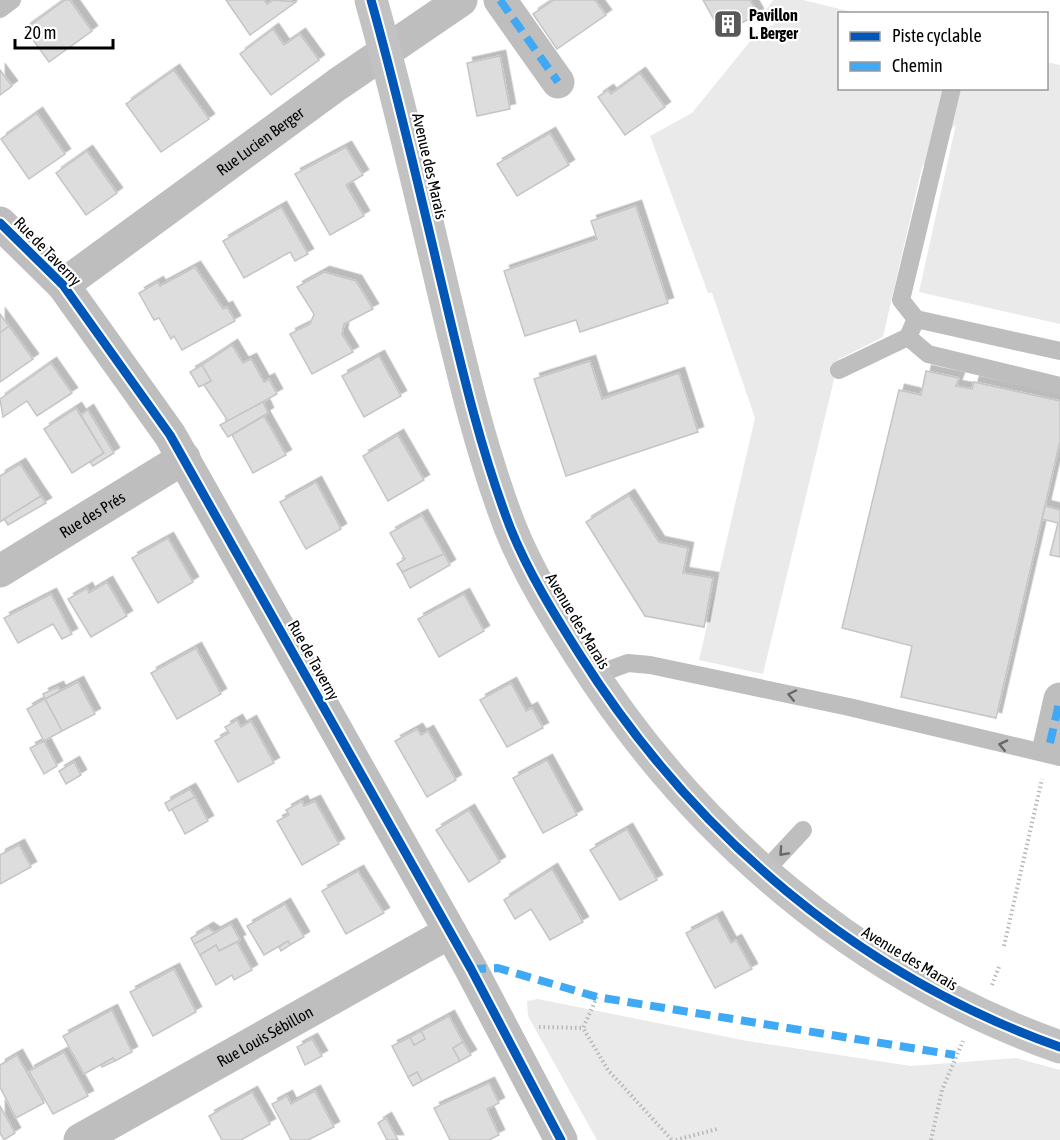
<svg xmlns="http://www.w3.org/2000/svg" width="1060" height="1140" viewBox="0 0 1060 1140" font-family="'Asap Condensed',sans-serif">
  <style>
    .green { fill: #eaeaea }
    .building { fill: #ddd; stroke: #c5c5c5; stroke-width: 1.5; filter: url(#shadow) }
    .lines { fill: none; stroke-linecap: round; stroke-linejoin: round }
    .path { stroke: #b8b8b8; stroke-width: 4; stroke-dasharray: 1.5 3; stroke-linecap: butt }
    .lane { stroke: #bebebe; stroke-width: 18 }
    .street { stroke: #bebebe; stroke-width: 33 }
    .secondary { stroke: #c2c2c2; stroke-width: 33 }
    .quiet { stroke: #3fa9f5; stroke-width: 8; stroke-dasharray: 15 8; stroke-linecap: butt }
    .cycleway-casing { stroke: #fff; stroke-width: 13 }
    .cycleway { stroke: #0057b8; stroke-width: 9 }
    .oneway { stroke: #686868 }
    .labels { text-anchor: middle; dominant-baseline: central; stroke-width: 4.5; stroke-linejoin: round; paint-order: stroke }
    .poi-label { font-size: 16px; font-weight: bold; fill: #000; stroke: #fff; text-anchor: start }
    .street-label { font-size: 16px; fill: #000; stroke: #fff }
  </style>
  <defs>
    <filter id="shadow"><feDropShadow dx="5.5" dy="-5.5" stdDeviation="0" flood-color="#0004"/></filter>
  </defs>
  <rect width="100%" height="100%" fill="#fff"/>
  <g class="green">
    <polygon points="773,0 803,0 856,13 840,14 840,88 1046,88 1047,62 1060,65 1060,324 919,292 956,124 922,167 883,337 839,359 763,674 699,660 755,418 712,293 708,293 650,136 692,113 756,34 774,24 766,10"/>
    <polygon points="538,999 747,1041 911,1066 1016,1058 1060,1070 1060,1140 597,1140 528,1016 527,1001"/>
  </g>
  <g class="building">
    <polygon points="65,0 70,0 92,31 49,62 25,29"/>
    <polygon points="226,0 264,0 267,4 273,0 296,2 250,35"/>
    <polygon points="554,0 595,0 606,15 557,49 533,14"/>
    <polygon points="703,0 750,0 758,14 722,34"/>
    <polygon points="273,29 284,45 300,34 319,60 271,95 240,54"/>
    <polygon points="500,56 510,109 477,116 467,63"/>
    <polygon points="0,70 12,86 0,95"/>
    <polygon points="174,70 209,119 161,152 126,104"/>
    <polygon points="640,73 665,107 625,135 598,97 608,90 611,94"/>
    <polygon points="37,113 65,154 29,179 1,139"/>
    <polygon points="550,133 569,165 517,196 497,164"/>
    <polygon points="346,147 363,175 346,185 364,216 330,235 295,174"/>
    <polygon points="87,151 117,193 86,215 56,173"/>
    <polygon points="636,206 668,303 580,332 576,320 525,336 504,271 597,239 591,221"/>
    <polygon points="281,207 308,254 295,261 290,252 244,278 223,241"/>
    <polygon points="195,267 223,309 227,307 235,321 182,350 174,336 171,339 159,318 154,320 139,293 158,282 160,286"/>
    <polygon points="324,272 356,281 373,309 344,324 342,334 353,352 312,374 290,334 310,324 314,314 297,287"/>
    <polygon points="0,314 9,326 0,333"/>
    <polygon points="9,326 33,359 0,382 0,333"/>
    <polygon points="232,345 243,363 251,359 264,382 269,379 277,394 228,421 204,385 211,381 202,365"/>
    <polygon points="379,356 401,396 364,417 342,376"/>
    <polygon points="590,361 602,399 679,373 698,432 566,476 534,379"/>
    <polygon points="51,363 72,393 37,416 27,401 3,417 0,399"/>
    <polygon points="202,365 211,381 199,387 190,372"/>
    <polygon points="926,371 959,378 956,386 972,389 974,382 1060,401 1060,441 996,718 901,697 912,646 842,628 899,390 921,395"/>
    <polygon points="263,402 268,413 228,437 220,425"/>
    <polygon points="76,408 104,453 72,473 44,429"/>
    <polygon points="88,410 114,453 93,466 90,462 104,453 81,415"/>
    <polygon points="264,416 286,455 253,473 232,435"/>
    <polygon points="398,435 424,480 388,501 363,456"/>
    <polygon points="20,464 41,496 0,522 0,476"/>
    <polygon points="316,482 341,529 306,549 280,502"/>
    <polygon points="629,495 659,542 688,548 683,573 713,578 704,627 645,616 586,522"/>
    <polygon points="41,496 46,503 8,525 4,519"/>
    <polygon points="1045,506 1060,510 1060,557 1050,555 1058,523 1042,519"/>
    <polygon points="422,515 444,554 402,572 397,564 405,559 390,533"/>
    <polygon points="168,538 193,582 158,603 132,558"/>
    <polygon points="444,554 450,565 410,588 402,572"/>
    <polygon points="107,582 127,616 91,637 68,599 87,588 89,593"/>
    <polygon points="51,594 72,634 62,639 53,624 18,643 4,618"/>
    <polygon points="464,594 484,631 439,657 418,619"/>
    <polygon points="196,648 221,694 177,719 151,673"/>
    <polygon points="78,682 95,714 62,731 45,699"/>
    <polygon points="511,683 526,711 532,708 543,728 507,747 480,700"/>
    <polygon points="58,687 60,691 45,699 43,694"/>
    <polygon points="45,699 62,731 44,741 27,709"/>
    <polygon points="237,720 241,727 251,721 274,763 238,782 215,741 229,733 225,727"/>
    <polygon points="417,729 421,735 428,731 456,780 427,797 395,741"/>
    <polygon points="44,741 57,766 44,774 30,748"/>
    <polygon points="547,760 577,815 543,833 513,778"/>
    <polygon points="74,762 81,775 66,784 59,771"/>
    <polygon points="190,789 195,797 169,811 165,803"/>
    <polygon points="195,797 208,821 185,834 172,809"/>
    <polygon points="302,801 304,806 315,801 339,844 302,865 277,821 289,815 286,810"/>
    <polygon points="469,810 500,862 469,882 436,830"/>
    <polygon points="627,829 657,880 620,900 590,850"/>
    <polygon points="19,845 31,867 0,884 0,855"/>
    <polygon points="552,869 583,922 550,940 531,909 515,919 504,900"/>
    <polygon points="358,871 384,913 346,934 322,891"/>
    <polygon points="285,904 304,937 290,945 288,941 264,955 247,926"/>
    <polygon points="717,917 731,943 736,940 752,969 715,988 686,933"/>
    <polygon points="231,924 240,940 219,951 216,945 200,955 194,944"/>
    <polygon points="208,928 215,933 194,944 191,938"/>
    <polygon points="288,941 290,945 281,951 279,947"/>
    <polygon points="237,942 252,970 234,980 232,975 216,985 200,955 216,945 219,951"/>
    <polygon points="174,969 196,1012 153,1036 130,992"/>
    <polygon points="112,1010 132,1052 115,1061 113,1058 84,1074 63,1036"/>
    <polygon points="449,1016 463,1042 453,1048 460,1061 422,1081 417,1072 408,1077 392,1046 410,1037 414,1045 425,1039 421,1031"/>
    <polygon points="421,1031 425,1039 414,1045 410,1037"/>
    <polygon points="312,1039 322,1056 305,1065 297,1047"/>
    <polygon points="463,1042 471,1055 460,1061 453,1048"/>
    <polygon points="64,1052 88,1096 53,1114 29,1071"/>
    <polygon points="17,1055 44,1103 16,1118 0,1087 0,1065"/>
    <polygon points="113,1058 115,1061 102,1067 101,1065"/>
    <polygon points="417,1072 422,1081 413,1086 408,1077"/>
    <polygon points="489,1083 499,1103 487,1109 499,1135 489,1140 450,1140 434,1108"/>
    <polygon points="315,1091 334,1127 308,1140 291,1140 272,1104 287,1096 291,1104"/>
    <polygon points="252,1092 270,1124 241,1140 222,1140 209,1116"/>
    <polygon points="0,1106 15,1133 4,1140 0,1133"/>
    <polygon points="386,1118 398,1140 387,1140 378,1123"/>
  </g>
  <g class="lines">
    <g class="path">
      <polyline points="1004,946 1042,779"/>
      <polyline points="992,985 999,967"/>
      <polyline points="597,997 583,1028 608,1070 672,1140"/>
      <polyline points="539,1027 583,1028"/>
      <polyline points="676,1140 717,1129"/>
      <polyline points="931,1140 942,1090 963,1041"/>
    </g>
    <g class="lane">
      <polyline points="0,9 12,0"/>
      <polyline points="916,319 901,300 952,88"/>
      <polyline points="908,337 928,354 1060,386"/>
      <polyline points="839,370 908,337 916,319 1060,351"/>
      <polyline points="593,676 628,663 650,665 849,707 1060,757"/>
      <polyline points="763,873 803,830"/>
    </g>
    <g class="street">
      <polyline points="500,0 558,82"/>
      <polyline points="0,223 63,285 170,435 471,969 561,1140"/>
      <path id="s1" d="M63,285L338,84L461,0"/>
      <path id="s2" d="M0,571L184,458"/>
      <polyline points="1050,743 1060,699"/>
      <path id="s3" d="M80,1140L450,932"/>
    </g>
    <path class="secondary" d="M371,0C397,92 418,184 440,277C460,361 479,446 510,527C528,572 554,614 580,655C693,834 859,976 1060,1047"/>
    <g class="quiet">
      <polyline points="500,0 558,82"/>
      <polyline points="1050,743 1060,699"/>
      <polyline points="471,969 498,968 597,997 955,1055"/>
    </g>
    <g class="cycleway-casing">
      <g id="cycleway">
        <path d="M371,0C397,92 418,184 440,277C460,361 479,446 510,527C528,572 554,614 580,655C693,834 859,976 1060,1047"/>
        <polyline points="0,223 63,285 170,435 471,969 561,1140"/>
      </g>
    </g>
    <use href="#cycleway" class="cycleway"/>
  </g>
  <defs><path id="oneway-chevron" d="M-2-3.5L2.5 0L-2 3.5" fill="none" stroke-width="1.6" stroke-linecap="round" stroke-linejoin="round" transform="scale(1.5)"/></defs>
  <g class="oneway">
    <use href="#oneway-chevron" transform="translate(792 695) rotate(-168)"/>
    <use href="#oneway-chevron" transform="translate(1003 745) rotate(-167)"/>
    <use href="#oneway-chevron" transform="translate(783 852) rotate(133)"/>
  </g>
  <defs>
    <g id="building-square" transform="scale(1.5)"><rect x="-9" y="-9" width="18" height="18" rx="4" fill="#595959" stroke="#fff"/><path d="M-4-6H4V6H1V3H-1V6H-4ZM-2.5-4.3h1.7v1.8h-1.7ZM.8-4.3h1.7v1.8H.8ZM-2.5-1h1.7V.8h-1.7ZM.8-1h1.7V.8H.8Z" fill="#fff"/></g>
  </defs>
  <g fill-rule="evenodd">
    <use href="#building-square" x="728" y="24"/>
  </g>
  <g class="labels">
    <g class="poi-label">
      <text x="749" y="15">Pavillon<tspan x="749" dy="18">L. Berger</tspan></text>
    </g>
    <g class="street-label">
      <text stroke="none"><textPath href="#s1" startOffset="244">Rue Lucien Berger</textPath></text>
      <text transform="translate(430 166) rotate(77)">Avenue des Marais</text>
      <text transform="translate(48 251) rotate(46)">Rue de Taverny</text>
      <text stroke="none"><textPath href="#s2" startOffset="108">Rue des Prés</textPath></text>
      <text transform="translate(578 621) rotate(59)">Avenue des Marais</text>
      <text transform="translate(314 660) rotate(61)">Rue de Taverny</text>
      <text transform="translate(910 958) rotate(31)">Avenue des Marais</text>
      <text stroke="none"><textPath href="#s3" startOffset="212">Rue Louis Sébillon</textPath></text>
    </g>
  </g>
  <rect x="838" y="12" width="210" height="78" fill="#ffffff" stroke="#999999" stroke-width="1.5"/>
  <rect x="850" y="32" width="30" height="9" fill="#0057b8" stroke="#999999" stroke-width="1.5"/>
  <text x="892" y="42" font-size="18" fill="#000000">Piste cyclable</text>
  <rect x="850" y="62" width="30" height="9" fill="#3fa9f5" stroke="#999999" stroke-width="1.5"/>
  <text x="892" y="72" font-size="18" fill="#000000">Chemin</text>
  <path d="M15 39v9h98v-9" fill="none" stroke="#000000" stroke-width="3"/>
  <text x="24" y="39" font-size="18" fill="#000000" stroke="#ffffff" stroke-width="4.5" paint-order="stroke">20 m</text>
</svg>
